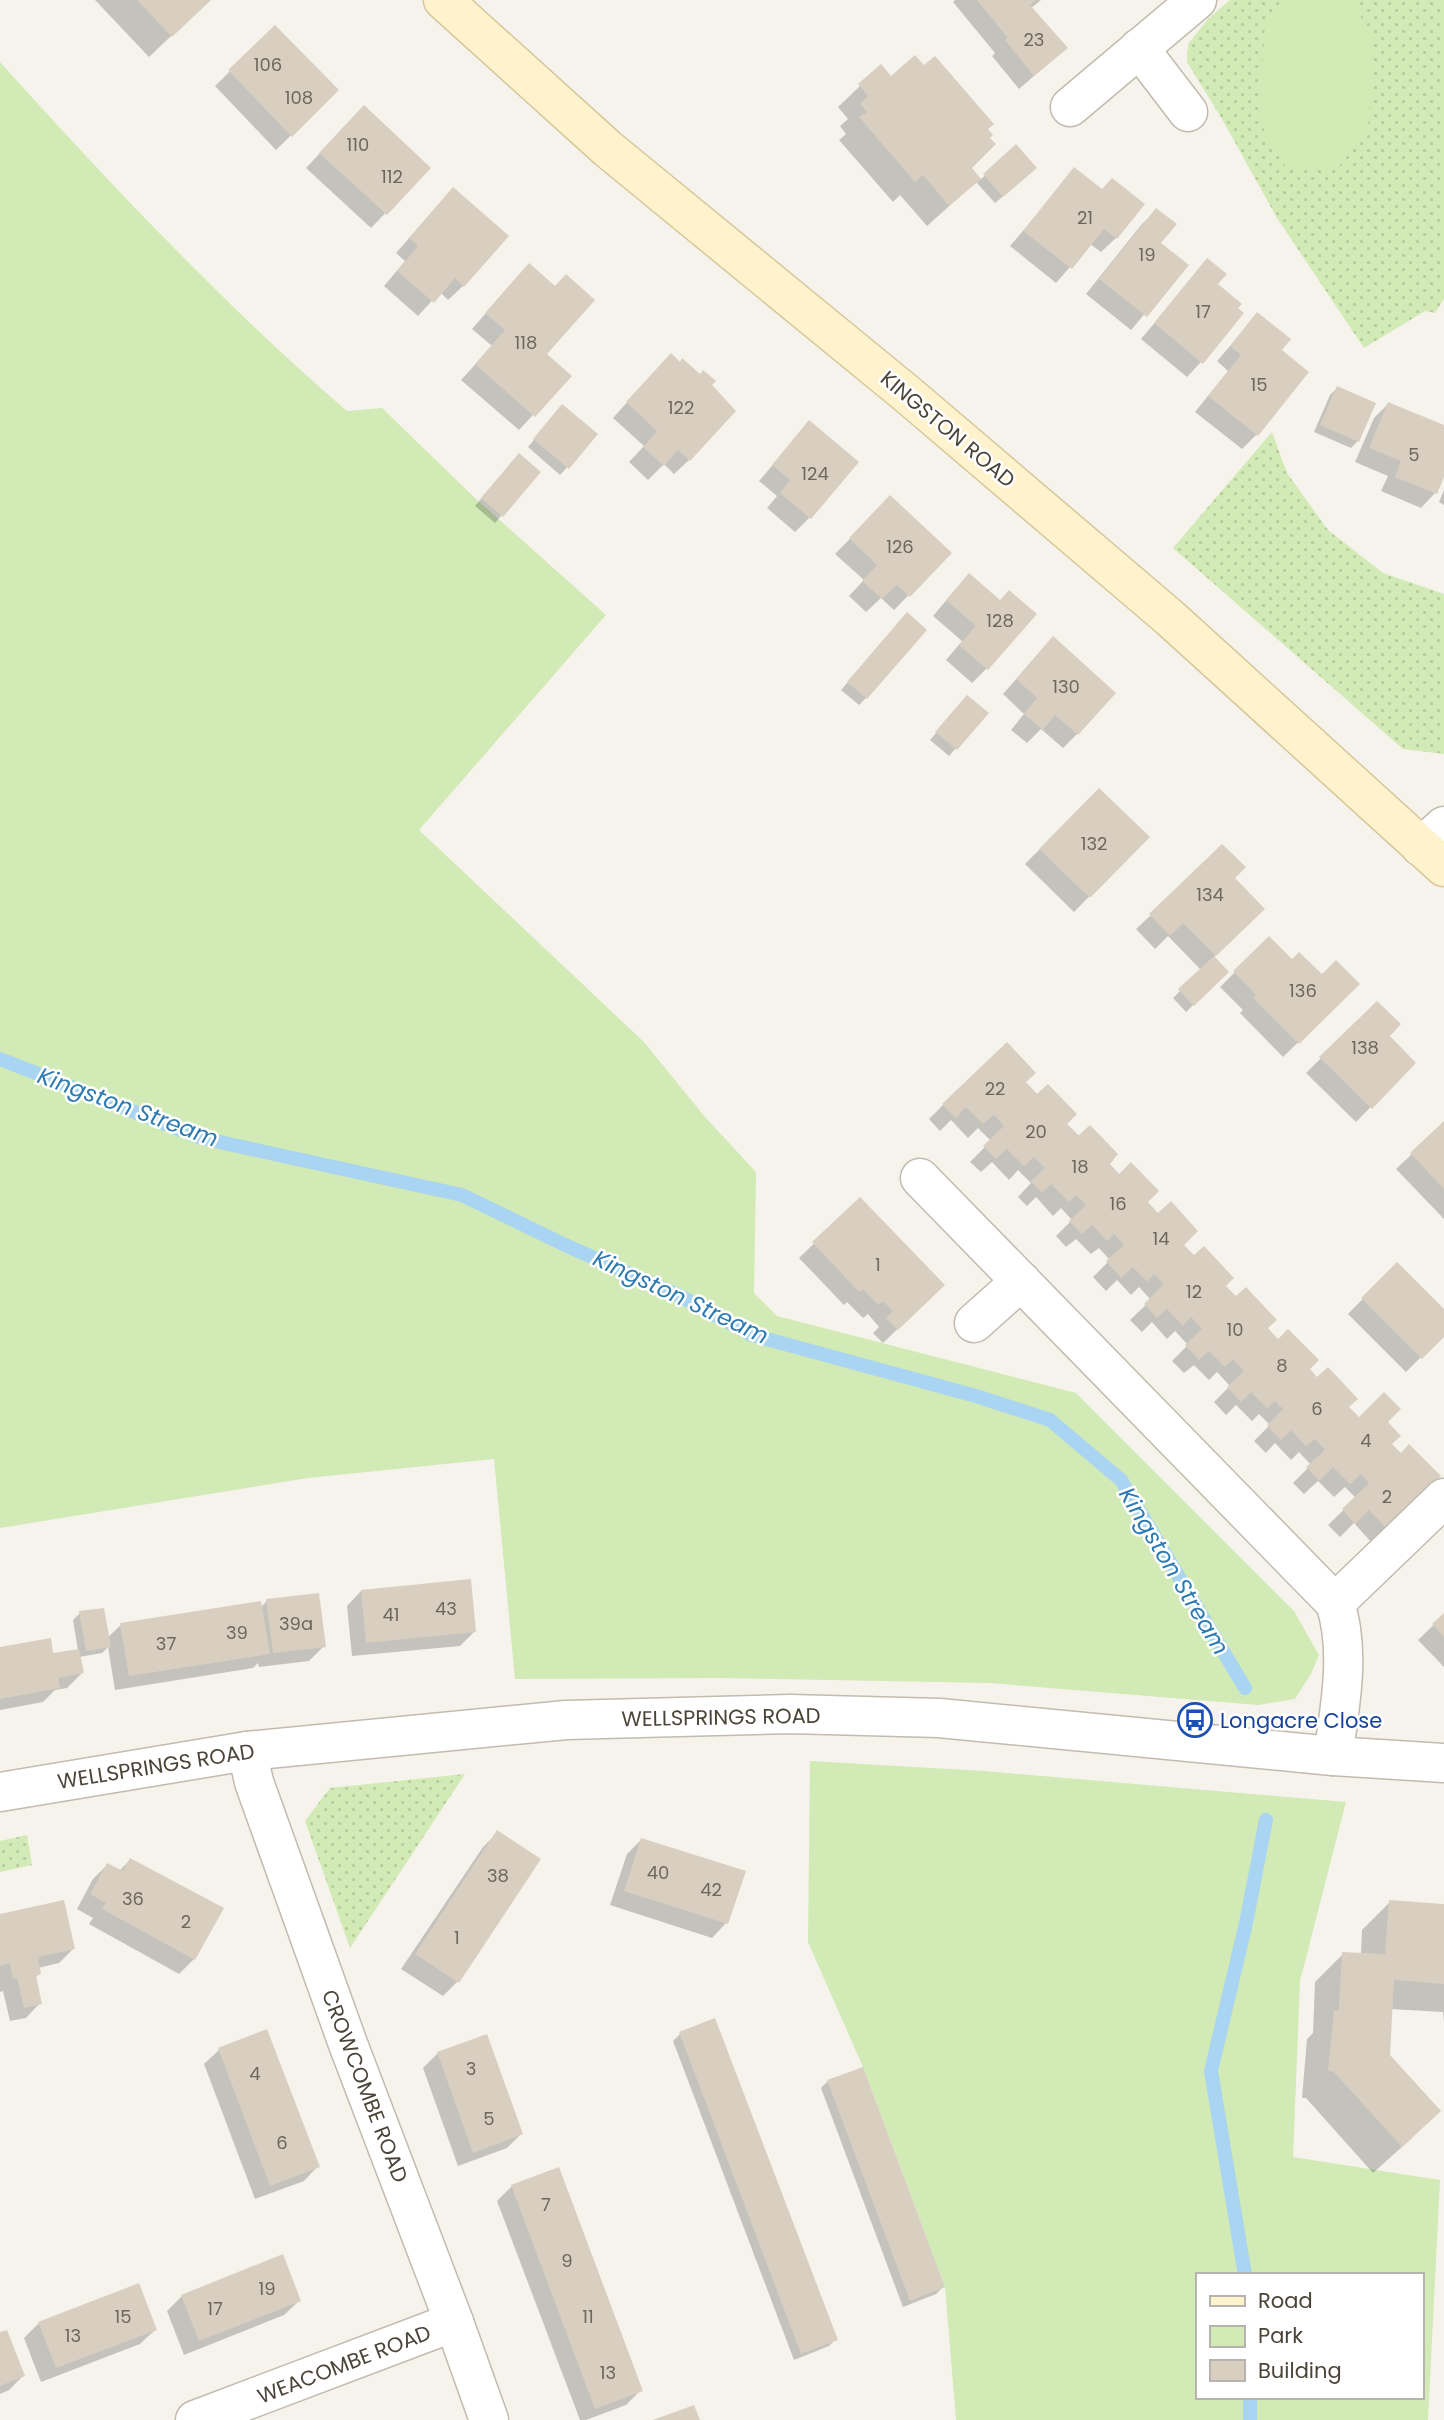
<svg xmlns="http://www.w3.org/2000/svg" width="1444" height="2420" viewBox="0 0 1444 2420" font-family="Poppins,sans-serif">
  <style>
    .grass { fill: url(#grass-dots) }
    .green { fill: #d2eab5; fill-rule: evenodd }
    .shadow { fill: #0003 }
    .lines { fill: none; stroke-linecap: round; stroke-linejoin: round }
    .stream { stroke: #a9d4f2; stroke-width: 14 }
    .building { fill: #d8cfc1 }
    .street-casing { stroke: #c2bbae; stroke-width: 41 }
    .secondary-casing { stroke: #d6c79b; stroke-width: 41 }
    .street { stroke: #fff; stroke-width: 38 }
    .secondary { stroke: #fff3cd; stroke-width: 38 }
    .labels { text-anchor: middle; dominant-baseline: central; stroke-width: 5; stroke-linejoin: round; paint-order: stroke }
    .number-label { font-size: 18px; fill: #6e675b }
    .street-label { font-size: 21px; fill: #4b4439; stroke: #fff }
    .transit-label { font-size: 21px; fill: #164399; stroke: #fff; text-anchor: start }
    .water-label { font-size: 23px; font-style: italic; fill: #2e7ab2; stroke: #fff }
  </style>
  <defs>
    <pattern id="grass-dots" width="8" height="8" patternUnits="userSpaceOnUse" patternTransform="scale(1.75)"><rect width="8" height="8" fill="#d2eab5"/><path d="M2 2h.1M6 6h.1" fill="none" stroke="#b6ca9c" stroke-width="1.8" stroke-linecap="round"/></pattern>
  </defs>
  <rect width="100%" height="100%" fill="#f6f3ec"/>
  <g class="grass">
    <polygon points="1230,0 1444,0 1444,299 1435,313 1425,311 1364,348 1277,218 1222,119 1187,62 1188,44 1208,19"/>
    <polygon points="1272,432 1287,473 1328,530 1383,573 1444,594 1444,754 1403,749 1173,548"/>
    <polygon points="465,1774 350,1948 305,1821 330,1788"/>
    <polygon points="27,1835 32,1865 0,1872 0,1841"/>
  </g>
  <g class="green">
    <polygon points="1286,0 1351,0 1374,39 1368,130 1336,170 1287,169 1259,121 1265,24"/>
    <path d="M0,62C110,184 223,304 347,411L382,408L475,498L606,615L419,830L644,1042L705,1117L756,1172L754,1293L777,1316L1076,1393L1294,1611L1319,1655L1311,1674L1295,1699L1258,1705L990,1683L718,1678L515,1679L494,1459L308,1478L0,1528Z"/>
    <path d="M810,1761L984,1771L1346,1802L1300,1981L1293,2157L1440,2180L1428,2420H956L945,2287L863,2067L808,1942ZM1197,2275H1421V2397H1197Z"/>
  </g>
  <g class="shadow">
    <polygon points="95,0 209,0 149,57"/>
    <polygon points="955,0 1041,0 1031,8 1066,48 1019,89 992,56 995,53 953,2"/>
    <polygon points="275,27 337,90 276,150 215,86"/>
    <polygon points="881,66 891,78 986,130 970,168 980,180 1016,147 1028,175 995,203 976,182 927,226 900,195 893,202 839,140 846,134 840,126 848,119 838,107"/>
    <polygon points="349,122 429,168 371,228 306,168"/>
    <polygon points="1075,170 1116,238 1101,252 1090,244 1056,283 1010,246"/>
    <polygon points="439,204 463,286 448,300 440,292 418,316 384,286 405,261 396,253"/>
    <polygon points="1157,210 1159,243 1186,265 1131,330 1086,294 1142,224"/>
    <polygon points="1207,261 1201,362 1187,377 1141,339"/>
    <polygon points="515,280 545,354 569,376 519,430 461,380 492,346 472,329"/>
    <polygon points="1258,314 1279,350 1257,434 1242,449 1195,412 1228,371 1217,361"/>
    <polygon points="656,370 710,385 689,460 674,474 664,464 648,480 629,462 644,446 613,418"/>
    <polygon points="1337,388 1358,441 1351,448 1314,432 1330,395"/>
    <polygon points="1388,404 1444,427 1444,472 1435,493 1421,508 1381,491 1388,476 1355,462 1374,418"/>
    <polygon points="556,413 596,435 560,475 528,447"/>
    <polygon points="809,423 810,517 795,532 767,508 777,496 759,481"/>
    <polygon points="512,462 539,472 495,523 475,506"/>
    <polygon points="1444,490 1444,505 1439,502"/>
    <polygon points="890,498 949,554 894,610 881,598 866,612 849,596 864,580 835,554"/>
    <polygon points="955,590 999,602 987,668 972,683 946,660 962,641 933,616"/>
    <polygon points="900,622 866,698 859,705 841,690"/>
    <polygon points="1039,653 1077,734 1063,748 1041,729 1027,743 1011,730 1024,714 1003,694"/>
    <polygon points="961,704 986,713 949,756 930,740"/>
    <polygon points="1099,790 1147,837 1074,912 1025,864"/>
    <polygon points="1232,878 1262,909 1213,958 1227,972 1186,1012 1173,998 1201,970 1168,936 1155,949 1136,929 1151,915"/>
    <polygon points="1269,938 1292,961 1322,977 1358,984 1283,1057 1240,1013 1243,1010 1220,987"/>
    <polygon points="1377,1003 1388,1036 1414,1063 1356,1122 1306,1073"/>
    <polygon points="1025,1082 1145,1202 1182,1246 1359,1419 1385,1422 1390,1445 1401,1455 1438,1476 1371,1542 1354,1523 1340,1537 1328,1525 1356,1498 1345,1487 1334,1497 1318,1481 1304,1494 1293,1483 1311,1465 1299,1452 1291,1460 1275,1443 1266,1453 1254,1441 1270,1425 1259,1414 1252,1421 1236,1405 1226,1415 1214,1402 1230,1386 1217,1372 1209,1380 1194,1365 1184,1373 1172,1361 1188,1345 1175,1331 1167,1339 1152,1322 1142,1332 1130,1320 1151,1300 1139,1287 1131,1295 1117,1280 1106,1291 1093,1277 1110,1260 1099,1248 1091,1254 1076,1239 1066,1247 1056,1236 1072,1220 1061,1208 1053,1216 1036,1197 1027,1206 1018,1197 1031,1183 1018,1170 1009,1180 992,1162 981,1172 970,1162 991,1141 978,1128 968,1138 951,1120 940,1131 929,1119 943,1105"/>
    <polygon points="1444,1124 1444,1219 1396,1169"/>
    <polygon points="860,1199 928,1300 883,1343 873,1333 879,1327 868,1314 863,1318 847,1302 844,1305 799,1258"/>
    <polygon points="1397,1264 1444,1312 1444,1334 1406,1372 1348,1314"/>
    <polygon points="361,1591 474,1632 460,1646 352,1656 347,1606"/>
    <polygon points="267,1601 324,1646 309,1661 259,1667 258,1663 253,1668 115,1690 108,1647 102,1653 79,1657 82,1673 67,1688 55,1690 43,1702 0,1710 0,1649 52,1656 78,1651 73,1620 80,1613 107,1638 121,1625 261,1607"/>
    <polygon points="1444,1615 1444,1667 1418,1640"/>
    <polygon points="497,1833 538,1859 457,1982 443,1996 401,1969 483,1847"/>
    <polygon points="641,1840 726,1923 712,1938 610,1905 627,1854"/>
    <polygon points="130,1860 194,1959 179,1974 89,1924 93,1918 77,1909 93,1879 107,1865 119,1871"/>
    <polygon points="1390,1902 1444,1905 1444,2023 1443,2012 1390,2009 1388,2056 1412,2138 1373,2173 1306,2098 1302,2098 1307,2039 1313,2033 1315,1982 1343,1954 1361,1955 1362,1930"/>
    <polygon points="0,1916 73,1949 59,1963 38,1968 40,1973 35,1978 40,2003 26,2018 10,2021 3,1991 0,1992"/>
    <polygon points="714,2020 836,2339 829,2346 794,2360 673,2041 680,2034"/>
    <polygon points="219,2050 318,2166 304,2181 255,2199 204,2064"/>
    <polygon points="438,2053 521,2134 507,2148 458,2166 423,2068"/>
    <polygon points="828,2081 943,2287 936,2294 903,2307 821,2088"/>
    <polygon points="512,2186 641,2390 626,2405 586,2420 580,2420 497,2201"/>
    <polygon points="182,2296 299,2301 284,2315 184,2355 167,2311"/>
    <polygon points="39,2323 155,2330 140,2344 41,2382 24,2338"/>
    <polygon points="0,2334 23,2376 9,2390 0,2394"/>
  </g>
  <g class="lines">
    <g class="stream">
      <polyline points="0,1059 201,1138 462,1195 565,1245 680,1296 752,1335 976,1396 1050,1420 1121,1480 1245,1688"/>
      <polyline points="1245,2275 1211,2071 1246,1923 1266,1820"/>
      <polyline points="1250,2397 1250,2420"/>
    </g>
  </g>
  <g class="building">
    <polygon points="137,0 211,0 172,37"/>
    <polygon points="977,0 1036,0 1030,5 1068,48 1034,76 1005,40 1008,38"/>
    <polygon points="275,25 339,90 292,137 228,70"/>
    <polygon points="915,55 924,65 935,56 994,124 988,129 993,135 990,138 996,144 972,168 981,179 949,206 923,175 915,182 859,117 867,112 860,104 868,96 858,84 881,64 891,76"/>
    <polygon points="364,105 431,168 387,215 319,153"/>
    <polygon points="1016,144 1037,168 1003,197 983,174"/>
    <polygon points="1074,167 1102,189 1112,178 1145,204 1117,239 1104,229 1072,269 1023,231"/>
    <polygon points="453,187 509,236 464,287 455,278 434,303 397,271 418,246 409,238"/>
    <polygon points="1156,208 1177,224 1161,243 1189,265 1147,317 1099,279"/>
    <polygon points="1207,258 1227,274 1218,284 1242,304 1238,308 1244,313 1203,364 1154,323"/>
    <polygon points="529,263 555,286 566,274 595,300 547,354 572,376 535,417 475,364 505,330 485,313"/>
    <polygon points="1257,312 1291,339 1282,350 1309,372 1258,436 1208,396 1241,355 1230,346"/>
    <polygon points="671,353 680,362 682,358 700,374 703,370 716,381 712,385 736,411 690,461 678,450 664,466 643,447 657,431 626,402"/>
    <polygon points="1337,386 1376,403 1359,442 1320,425"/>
    <polygon points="1388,402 1444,425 1444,477 1437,494 1395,477 1401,461 1369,448"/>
    <polygon points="562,404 598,434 569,469 533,439"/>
    <polygon points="809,420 859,462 811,519 780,493 790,480 772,465"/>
    <polygon points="519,453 541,472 503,517 481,498"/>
    <polygon points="890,495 952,553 910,597 897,585 882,599 862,581 877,565 849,538"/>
    <polygon points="969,573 1000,600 1009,590 1037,614 988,670 959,645 976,626 946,600"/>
    <polygon points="907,612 927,630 867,699 847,682"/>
    <polygon points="1053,636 1116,693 1078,735 1055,715 1043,730 1024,714 1037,698 1016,679"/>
    <polygon points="967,695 989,713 957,750 935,732"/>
    <polygon points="1099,788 1150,837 1090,898 1039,849"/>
    <polygon points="1222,844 1246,867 1235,878 1265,909 1216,956 1183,923 1170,936 1149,914"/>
    <polygon points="1269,936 1292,959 1299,952 1322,974 1336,960 1360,984 1299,1044 1253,998 1256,995 1233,971"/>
    <polygon points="1214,956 1229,972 1194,1006 1178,989"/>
    <polygon points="1377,1001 1401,1024 1390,1036 1416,1063 1372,1109 1319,1057"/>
    <polygon points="1007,1042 1036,1073 1026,1082 1037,1094 1048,1084 1077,1114 1067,1124 1078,1136 1090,1125 1118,1154 1110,1164 1119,1174 1131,1162 1159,1191 1148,1202 1158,1213 1171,1201 1198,1231 1184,1245 1194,1255 1204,1246 1234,1278 1226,1286 1236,1296 1246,1287 1277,1320 1268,1328 1278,1339 1288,1329 1319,1360 1310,1369 1317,1377 1328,1367 1358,1399 1349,1407 1359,1417 1384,1392 1401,1409 1388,1422 1401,1436 1392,1444 1401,1453 1409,1444 1441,1476 1386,1528 1369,1510 1355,1524 1342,1509 1369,1483 1361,1474 1350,1484 1333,1467 1319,1481 1306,1467 1325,1450 1315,1439 1306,1446 1291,1430 1281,1440 1267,1426 1283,1409 1275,1401 1267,1408 1251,1392 1241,1402 1227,1387 1244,1371 1233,1359 1225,1367 1209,1351 1199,1360 1185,1345 1202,1329 1191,1317 1183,1326 1167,1309 1157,1318 1144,1304 1164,1284 1154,1274 1147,1282 1133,1267 1121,1278 1106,1261 1124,1245 1114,1234 1107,1241 1092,1225 1082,1234 1069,1221 1086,1205 1076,1195 1069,1202 1051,1184 1042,1193 1031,1181 1045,1168 1034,1157 1024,1166 1007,1149 996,1159 983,1146 1004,1126 994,1115 983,1124 966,1107 956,1118 942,1104"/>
    <polygon points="1444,1121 1444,1189 1410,1153"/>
    <polygon points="860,1197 945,1285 898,1330 886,1318 893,1311 883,1301 878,1305 863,1289 859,1292 812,1242"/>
    <polygon points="1397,1262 1444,1309 1444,1337 1422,1359 1361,1298"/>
    <polygon points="471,1579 476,1632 366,1643 361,1590"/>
    <polygon points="319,1593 326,1647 273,1653 266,1599"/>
    <polygon points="261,1601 270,1654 129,1676 120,1623"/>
    <polygon points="104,1608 111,1647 86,1651 79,1611"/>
    <polygon points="1444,1613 1444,1637 1432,1624"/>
    <polygon points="51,1638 53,1653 79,1649 84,1673 58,1678 60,1688 0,1699 0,1647"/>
    <polygon points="497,1830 541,1859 459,1983 415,1954"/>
    <polygon points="641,1838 746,1871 728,1924 624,1891"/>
    <polygon points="130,1858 224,1908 195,1960 102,1909 106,1903 90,1894 107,1863 123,1871"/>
    <polygon points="64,1900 75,1949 38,1957 41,1974 36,1976 42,2004 24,2008 17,1978 13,1979 10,1963 0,1966 0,1914"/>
    <polygon points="1389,1900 1444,1904 1444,1984 1394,1980 1390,2055 1441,2111 1402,2147 1334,2072 1328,2071 1334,2010 1339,2010 1342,1952 1385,1954"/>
    <polygon points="715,2018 838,2340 801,2354 679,2032"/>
    <polygon points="267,2029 320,2167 270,2186 218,2048"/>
    <polygon points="487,2034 523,2134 473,2153 437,2052"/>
    <polygon points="863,2067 945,2287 910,2301 827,2080"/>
    <polygon points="559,2167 643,2391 595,2409 511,2185"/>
    <polygon points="283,2254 301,2301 199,2341 181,2295"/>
    <polygon points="139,2283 157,2330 56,2368 38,2322"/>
    <polygon points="7,2330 25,2376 0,2386 0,2332"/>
    <polygon points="694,2405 700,2420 653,2420"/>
  </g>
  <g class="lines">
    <g class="street-casing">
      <g id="street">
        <polyline points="1139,48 1188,112"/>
        <polyline points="1070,107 1197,0"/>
        <polyline points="1421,847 1444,826"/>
        <path d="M920,1178L1335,1603C1351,1650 1340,1708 1333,1756"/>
        <polyline points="974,1323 1021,1281"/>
        <polyline points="1335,1603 1444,1498"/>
        <polyline points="247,1751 254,1782 348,2044 454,2322 489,2420"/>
        <polyline points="0,1792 247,1751 566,1720 790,1714 939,1718 1333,1756 1444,1763"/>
        <polyline points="195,2420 454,2322"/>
      </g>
    </g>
    <g class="secondary-casing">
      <polyline id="secondary" points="443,0 608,149 907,394 1170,618 1444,867"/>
    </g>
    <use href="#street" class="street"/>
    <use href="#secondary" class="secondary"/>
  </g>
  <defs>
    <g id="bus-ring" transform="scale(1.75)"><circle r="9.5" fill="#fff" stroke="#1a4fb4" stroke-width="1.5"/><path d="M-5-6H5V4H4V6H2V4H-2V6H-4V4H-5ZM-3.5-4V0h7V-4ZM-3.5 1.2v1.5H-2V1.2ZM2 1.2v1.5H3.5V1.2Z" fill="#1a4fb4"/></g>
  </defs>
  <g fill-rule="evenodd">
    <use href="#bus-ring" x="1195" y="1720"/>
  </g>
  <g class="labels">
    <g class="number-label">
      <text x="1034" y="39">23</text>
      <text x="268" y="64">106</text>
      <text x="299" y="97">108</text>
      <text x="358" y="144">110</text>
      <text x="392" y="176">112</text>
      <text x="1085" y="217">21</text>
      <text x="1147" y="254">19</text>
      <text x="1203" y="311">17</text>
      <text x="526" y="342">118</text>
      <text x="1259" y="384">15</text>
      <text x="681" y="407">122</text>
      <text x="1414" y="454">5</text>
      <text x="815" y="473">124</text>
      <text x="900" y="546">126</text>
      <text x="1000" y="620">128</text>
      <text x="1066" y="686">130</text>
      <text x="1094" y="843">132</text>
      <text x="1210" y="894">134</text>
      <text x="1303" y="990">136</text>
      <text x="1365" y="1047">138</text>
      <text x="995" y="1088">22</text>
      <text x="1036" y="1131">20</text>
      <text x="1080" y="1166">18</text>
      <text x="1118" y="1203">16</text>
      <text x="1161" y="1238">14</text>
      <text x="878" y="1264">1</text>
      <text x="1194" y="1291">12</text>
      <text x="1235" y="1329">10</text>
      <text x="1282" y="1365">8</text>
      <text x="1317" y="1408">6</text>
      <text x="1366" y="1440">4</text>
      <text x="1387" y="1496">2</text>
      <text x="446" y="1608">43</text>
      <text x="391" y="1614">41</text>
      <text x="296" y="1623">39a</text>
      <text x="237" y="1632">39</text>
      <text x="166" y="1643">37</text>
      <text x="658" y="1872">40</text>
      <text x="498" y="1875">38</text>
      <text x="711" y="1889">42</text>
      <text x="133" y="1898">36</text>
      <text x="186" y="1921">2</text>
      <text x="457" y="1937">1</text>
      <text x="471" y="2068">3</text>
      <text x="255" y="2073">4</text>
      <text x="489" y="2118">5</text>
      <text x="282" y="2142">6</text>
      <text x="546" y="2204">7</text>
      <text x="567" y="2260">9</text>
      <text x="267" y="2288">19</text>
      <text x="215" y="2308">17</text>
      <text x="123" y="2316">15</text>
      <text x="588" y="2316">11</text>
      <text x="73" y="2335">13</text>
      <text x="608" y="2372">13</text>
    </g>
    <g class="street-label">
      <text transform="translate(948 429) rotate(40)">KINGSTON ROAD</text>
      <text transform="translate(721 1717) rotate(-1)">WELLSPRINGS ROAD</text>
      <text transform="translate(156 1766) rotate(-9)">WELLSPRINGS ROAD</text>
      <text transform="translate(365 2086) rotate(69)">CROWCOMBE ROAD</text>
      <text transform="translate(344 2364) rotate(-21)">WEACOMBE ROAD</text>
    </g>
    <g class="transit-label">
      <text x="1220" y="1720">Longacre Close</text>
    </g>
    <g class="water-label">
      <text transform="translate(128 1107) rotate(20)">Kingston Stream</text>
      <text transform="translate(681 1297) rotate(25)">Kingston Stream</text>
      <text transform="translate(1174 1571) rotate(59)">Kingston Stream</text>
    </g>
  </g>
  <rect x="1196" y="2273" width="228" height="126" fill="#ffffff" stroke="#b7b4b0" stroke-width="2"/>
  <rect x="1210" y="2296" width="35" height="10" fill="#fff3cd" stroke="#b7b4b0" stroke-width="2"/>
  <text x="1258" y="2308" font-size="21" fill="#4b4439">Road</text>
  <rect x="1210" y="2326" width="35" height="21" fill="#d2eab5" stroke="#b7b4b0" stroke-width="2"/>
  <text x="1258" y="2343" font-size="21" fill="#4b4439">Park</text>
  <rect x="1210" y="2360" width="35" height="21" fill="#d8cfc1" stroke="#b7b4b0" stroke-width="2"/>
  <text x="1258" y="2378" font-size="21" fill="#4b4439">Building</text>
</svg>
